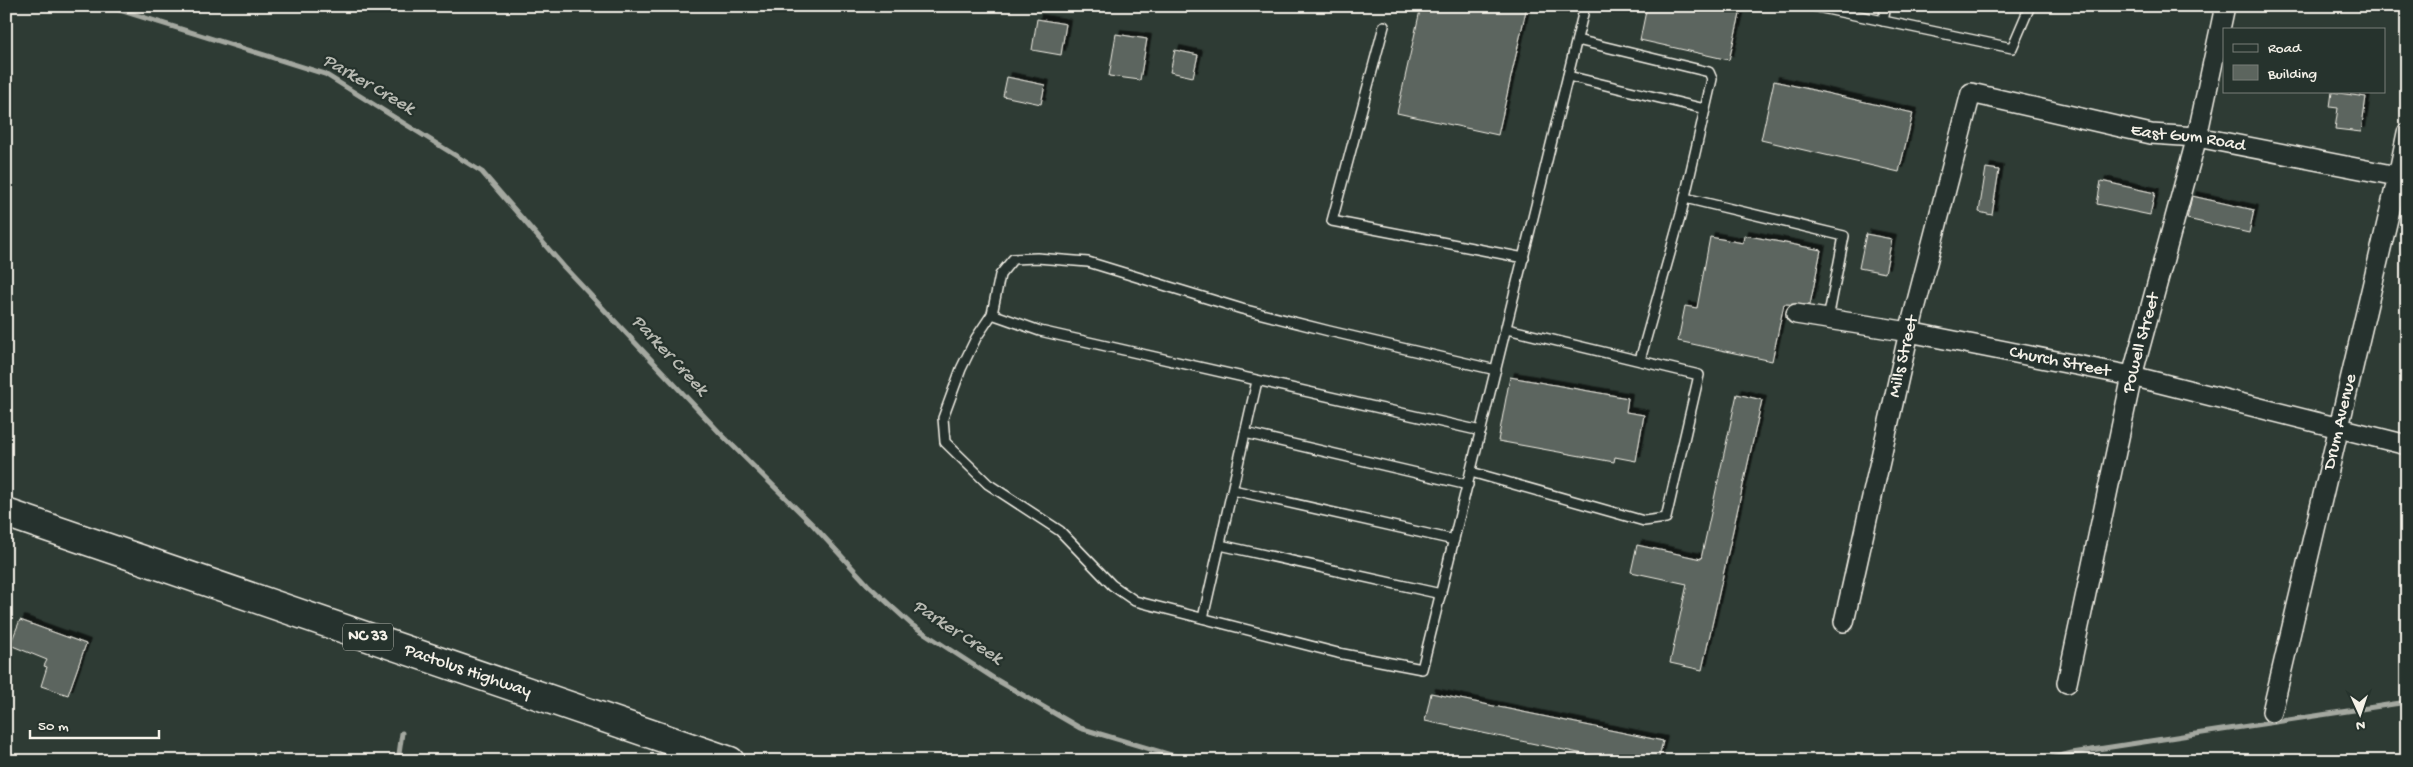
<svg xmlns="http://www.w3.org/2000/svg" width="2413" height="767" viewBox="0 0 2413 767" font-family="'Gochi Hand',sans-serif">
  <style>
    .lines { fill: none; stroke-linecap: round; stroke-linejoin: round }
    .stream { stroke: #a4a8a0; stroke-width: 5 }
    .building { fill: #5c655e; stroke: #f4f1e8; filter: url(#shadow) }
    .lane-casing { stroke: #f4f1e8; stroke-width: 12 }
    .street-casing { stroke: #f4f1e8; stroke-width: 22 }
    .primary-casing { stroke: #f4f1e8; stroke-width: 31 }
    .lane { stroke: #26332d; stroke-width: 9 }
    .street { stroke: #26332d; stroke-width: 19 }
    .primary { stroke: #26332d; stroke-width: 28 }
    .labels { text-anchor: middle; dominant-baseline: central; stroke-width: 4.5; stroke-linejoin: round; paint-order: stroke }
    .shield { fill: #26332d; stroke: #b6b8b0; stroke-width: 1 }
    .shield-label { font-size: 16px; font-weight: bold; fill: #f4f1e8 }
    .street-label { font-size: 18px; fill: #f4f1e8; stroke: #26332d }
    .water-label { font-size: 19px; font-style: italic; fill: #b8bab2; stroke: #26332d }
  </style>
  <defs>
    <filter id="shadow"><feDropShadow dx="4.5" dy="-4.5" stdDeviation="0" flood-color="#0009"/></filter>
  </defs>
  <rect width="100%" height="100%" fill="#2e3b34"/>
  <filter id="ink" filterUnits="userSpaceOnUse"><feTurbulence type="fractalNoise" baseFrequency=".02" numOctaves="2"/><feDisplacementMap in="SourceGraphic" scale="10" xChannelSelector="R" yChannelSelector="G"/><feConvolveMatrix kernelMatrix="1 2 1 2 8 2 1 2 1" color-interpolation-filters="sRGB"/></filter>
  <g filter="url(#ink)">
    <g class="lines">
      <g class="stream">
        <polyline points="107,6 325,74 482,172 564,267 721,434 813,525 868,585 912,625 995,679 1080,728 1191,761"/>
        <polyline points="398,761 402,733"/>
        <polyline points="2041,761 2072,753 2189,735 2407,702"/>
      </g>
    </g>
    <g class="building">
      <polygon points="1421,6 1527,6 1498,135 1397,113"/>
      <polygon points="1647,6 1742,6 1729,60 1640,40"/>
      <polygon points="1037,19 1066,24 1061,55 1032,50"/>
      <polygon points="1116,34 1147,39 1140,80 1109,76"/>
      <polygon points="1175,50 1198,55 1193,77 1170,72"/>
      <polygon points="1007,77 1045,85 1041,104 1003,96"/>
      <polygon points="1774,81 1913,113 1899,172 1761,140"/>
      <polygon points="2332,92 2366,97 2361,132 2335,129 2338,108 2330,107"/>
      <polygon points="1986,168 1999,170 1992,215 1979,212"/>
      <polygon points="2101,181 2155,193 2150,215 2097,204"/>
      <polygon points="2192,196 2254,210 2249,233 2187,219"/>
      <polygon points="1866,234 1892,239 1885,273 1859,268"/>
      <polygon points="1744,235 1821,250 1810,305 1784,304 1772,361 1678,341 1685,306 1697,308 1710,237 1743,243"/>
      <polygon points="1510,377 1628,398 1626,412 1644,415 1636,461 1615,457 1614,462 1498,441"/>
      <polygon points="1737,394 1762,400 1702,670 1670,663 1687,584 1631,572 1637,545 1701,559"/>
      <polygon points="20,620 86,644 68,695 41,686 47,667 44,666 47,660 10,645"/>
      <polygon points="1431,693 1663,741 1658,761 1617,761 1425,721"/>
    </g>
    <g class="lines">
      <g class="lane-casing">
        <g id="lane">
          <polyline points="1812,6 2012,48 2030,6"/>
          <polyline points="1883,21 1886,6"/>
          <polyline points="1384,26 1332,221 1524,258"/>
          <polyline points="1577,40 1709,72 1712,79 1681,214 1640,360"/>
          <polyline points="1568,76 1705,109"/>
          <polyline points="1685,198 1844,236 1828,319"/>
          <polyline points="992,314 1040,331 1481,431"/>
          <polyline points="1496,370 1329,331 1242,309 1088,262 1037,258 1013,259 1000,275 992,314 976,338 961,369 943,418 945,442 988,484 1060,531 1112,585 1135,601 1338,653 1422,669 1585,6"/>
          <polyline points="1245,433 1468,485"/>
          <polyline points="1471,472 1644,521 1666,518 1699,375 1507,329"/>
          <polyline points="1233,490 1454,540"/>
          <polyline points="1220,545 1441,594"/>
          <polyline points="1203,618 1257,381"/>
        </g>
      </g>
      <g class="street-casing">
        <g id="street">
          <path id="s1" d="M1796,314L1909,332L2132,376L2407,445"/>
          <path id="s2" d="M1844,622L1909,332L1971,93L2151,134L2197,137L2407,178"/>
          <path id="s3" d="M2067,683L2132,376L2197,137L2225,6"/>
          <path id="s4" d="M2272,712L2398,176L2407,133"/>
        </g>
      </g>
      <g class="primary-casing">
        <g id="primary">
          <path id="s5" d="M6,513L730,761"/>
        </g>
      </g>
      <use href="#lane" class="lane"/>
      <use href="#street" class="street"/>
      <use href="#primary" class="primary"/>
    </g>
  </g>
  <g class="labels">
    <rect class="shield" x="343" y="623.5" width="50" height="27" rx="4"/>
    <g class="shield-label">
      <text x="368" y="637">NC 33</text>
    </g>
    <g class="street-label">
      <text stroke="none"><textPath href="#s2" startOffset="766">East Gum Road</textPath></text>
      <text stroke="none"><textPath href="#s3" startOffset="348">Powell Street</textPath></text>
      <text stroke="none"><textPath href="#s2" startOffset="272">Mills Street</textPath></text>
      <text stroke="none"><textPath href="#s1" startOffset="268">Church Street</textPath></text>
      <text stroke="none"><textPath href="#s4" startOffset="298">Drum Avenue</textPath></text>
      <text stroke="none"><textPath href="#s5" startOffset="488">Pactolus Highway</textPath></text>
    </g>
    <g class="water-label">
      <text transform="translate(368 85) rotate(30)">Parker Creek</text>
      <text transform="translate(669 356) rotate(47)">Parker Creek</text>
      <text transform="translate(957 633) rotate(33)">Parker Creek</text>
    </g>
  </g>
  <rect width="2413" height="767" fill="none" stroke="#26332d" stroke-width="25"/>
  <rect x="12" y="12" width="2388" height="742" fill="none" stroke="#f4f1e8" stroke-width="2" filter="url(#ink)"/>
  <rect x="2223" y="28" width="162" height="65" fill="#26332d" stroke="#787f78"/>
  <rect x="2233" y="44" width="25" height="8" fill="#26332d" stroke="#787f78"/>
  <text x="2268" y="52" font-size="15" fill="#f4f1e8">Road</text>
  <rect x="2233" y="65" width="25" height="15" fill="#5c655e" stroke="#787f78"/>
  <text x="2268" y="78" font-size="15" fill="#f4f1e8">Building</text>
  <g transform="translate(2360 714) rotate(177)" stroke="#26332d" stroke-width="4" paint-order="stroke">
  <path d="M0-4L9 19L0 12L-9 19Z" fill="#f4f1e8"/>
  <text y="-8" font-size="14" font-weight="bold" text-anchor="middle" fill="#f4f1e8">N</text>
  </g>
  <path d="M30 730v8h129v-8" fill="none" stroke="#f4f1e8" stroke-width="2.5"/>
  <text x="38" y="730" font-size="15" fill="#f4f1e8" stroke="#26332d" stroke-width="4" paint-order="stroke">50 m</text>
</svg>
